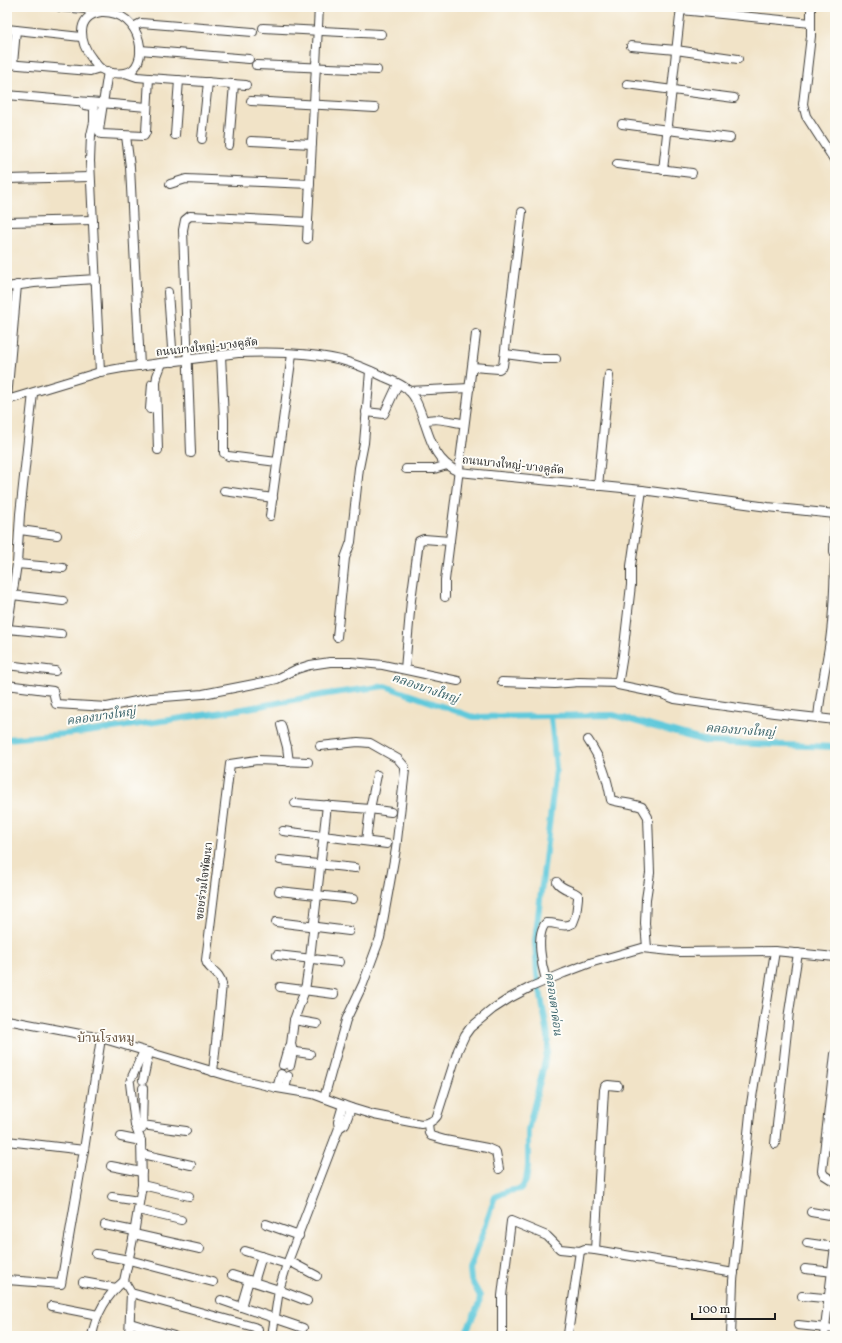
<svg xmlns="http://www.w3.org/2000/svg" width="842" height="1343" viewBox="0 0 842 1343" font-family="Vollkorn,'Noto Serif Thai',serif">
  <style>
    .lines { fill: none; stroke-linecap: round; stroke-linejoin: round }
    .canal { stroke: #60c9db; stroke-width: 6 }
    .minor-casing { stroke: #3c3a36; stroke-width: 10 }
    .minor { stroke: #fff; stroke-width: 8 }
    .labels { text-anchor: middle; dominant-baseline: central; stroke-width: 4; stroke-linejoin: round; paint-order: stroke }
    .street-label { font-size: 11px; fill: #1c1c1c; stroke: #fdfcf7 }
    .water-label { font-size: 12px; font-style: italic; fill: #376168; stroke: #fdfcf7 }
    .quarter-label { font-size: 13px; fill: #614c38; stroke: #fdfcf7 }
  </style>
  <rect width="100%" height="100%" fill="#fdfcf7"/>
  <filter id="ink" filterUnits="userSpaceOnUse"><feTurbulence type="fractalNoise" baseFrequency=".025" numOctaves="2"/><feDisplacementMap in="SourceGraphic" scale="8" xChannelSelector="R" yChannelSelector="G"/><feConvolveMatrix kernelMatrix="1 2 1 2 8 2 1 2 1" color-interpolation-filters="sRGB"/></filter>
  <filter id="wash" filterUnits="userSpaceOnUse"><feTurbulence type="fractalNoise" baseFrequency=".012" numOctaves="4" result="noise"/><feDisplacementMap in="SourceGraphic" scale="16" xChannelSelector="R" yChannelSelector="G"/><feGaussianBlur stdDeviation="0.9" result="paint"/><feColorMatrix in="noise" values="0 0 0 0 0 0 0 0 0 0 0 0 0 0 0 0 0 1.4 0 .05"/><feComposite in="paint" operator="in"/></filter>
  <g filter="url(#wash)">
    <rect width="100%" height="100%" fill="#f1e3c7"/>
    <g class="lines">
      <g class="canal">
        <polyline points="7,739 86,732 237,710 327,694 385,686 473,717 613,715 708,742 835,747"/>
        <polyline points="464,1336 479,1304 480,1296 471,1280 470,1270 495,1197 508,1191 521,1189 526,1181 528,1167 528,1130 548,1049 548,1035 537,974 535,941 556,769 551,717"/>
      </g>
    </g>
  </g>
  <g filter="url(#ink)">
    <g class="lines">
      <g class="minor-casing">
        <g id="minor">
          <polyline points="60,7 85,9 95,13"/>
          <polyline points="811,7 811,36 803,104 806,116 835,161"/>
          <polyline points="681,10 811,23"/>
          <path d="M101,12C144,10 151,69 125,73C118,74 108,73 101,69C98,67 96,63 93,60C80,44 74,16 101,12Z"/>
          <polyline points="133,27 141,23 253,32"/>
          <polyline points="263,28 381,34"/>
          <polyline points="7,29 81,37"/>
          <polyline points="631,46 676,50 738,59"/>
          <polyline points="140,50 249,59"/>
          <polyline points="7,64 90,71 100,68"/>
          <polyline points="13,64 16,30"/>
          <polyline points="256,65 377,70"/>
          <polyline points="125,73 137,77 149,78 246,85"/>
          <polyline points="627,84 734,98"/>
          <polyline points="7,95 147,107"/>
          <polyline points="251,101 375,108"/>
          <polyline points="84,105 92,106 94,109 94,122"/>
          <polyline points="100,123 99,131 101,134 144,136 146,132 149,78"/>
          <polyline points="622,124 730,138"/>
          <polyline points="175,135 179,80"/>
          <polyline points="126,136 130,167 140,366"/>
          <polyline points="202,139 208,82"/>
          <polyline points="251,141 312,144"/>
          <polyline points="229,145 234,84"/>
          <polyline points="617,164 692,173"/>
          <polyline points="663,170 681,7"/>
          <polyline points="7,179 90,177"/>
          <polyline points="170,184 186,179 310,184"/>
          <polyline points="7,222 93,220"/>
          <polyline points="307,239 319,7"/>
          <polyline points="7,287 34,283 96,279"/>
          <polyline points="168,292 173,362"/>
          <polyline points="505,354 543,359 556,359"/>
          <polyline points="221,355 224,420 224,453"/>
          <polyline points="472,367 499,369 503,366 522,212"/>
          <polyline points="100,372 90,161 91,135 94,122 100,123 108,71"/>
          <polyline points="409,391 470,388"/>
          <polyline points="7,399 17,285"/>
          <path d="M7,400L100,372L122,368L238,353C272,352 308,352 341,360C356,364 370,370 384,377C396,382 409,387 415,399C429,425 428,459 459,472L642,490L768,507L835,514"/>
          <polyline points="150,409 152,384"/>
          <polyline points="366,412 384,414 398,384"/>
          <path d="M424,421C436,417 448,421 461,423"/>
          <polyline points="158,450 156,383 157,376 162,363"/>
          <polyline points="191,453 183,230 185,220 190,216 308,222"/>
          <polyline points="228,456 277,462"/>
          <polyline points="406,469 434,469 447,465"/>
          <polyline points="598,486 609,375"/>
          <polyline points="642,490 631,566 631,585 623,655 618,685 662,694 675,699 774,713 818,718"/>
          <polyline points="224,491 273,498"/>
          <polyline points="270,516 292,354"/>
          <polyline points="835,518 834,551 835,555"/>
          <polyline points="20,530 57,535"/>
          <path d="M835,560C834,589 834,618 829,647C825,671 820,694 818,718L835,720"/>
          <polyline points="17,564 63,568"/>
          <polyline points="12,595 63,601"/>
          <polyline points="445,597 445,580 476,334"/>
          <polyline points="7,629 61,634"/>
          <polyline points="7,631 17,564 20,514 33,393"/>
          <polyline points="337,637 345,558 351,542 359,468 364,443 370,371"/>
          <polyline points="7,665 55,671"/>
          <polyline points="405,669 411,600 419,541 424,539 450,541"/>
          <polyline points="502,682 555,684 579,682 618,683"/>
          <polyline points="7,685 53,691 56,704 107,707 151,698 203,694 264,682 277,679 297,669 310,665 330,662 351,662 383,665 458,681"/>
          <polyline points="281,725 287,747 289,762"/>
          <path d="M588,740C602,761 607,776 611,800C621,803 632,803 642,807L648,817L650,873L646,899L645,923L647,948"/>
          <polyline points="320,746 358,742 370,743 398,759 405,767 405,770 396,849 380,938 363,984 346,1020 324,1098"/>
          <polyline points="295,803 370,809 391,812"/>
          <polyline points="283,831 387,844"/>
          <polyline points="366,841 370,809 377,775"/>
          <polyline points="280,860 355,868"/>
          <polyline points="279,891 353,899"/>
          <polyline points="276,922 349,931"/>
          <polyline points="277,955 339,962"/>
          <path d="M546,980C542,967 535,934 546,923C556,922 564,929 573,923L576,915L578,898V895C571,889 562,890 557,882"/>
          <polyline points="280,987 334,994"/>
          <path d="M7,1020L101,1038L235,1078L277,1088L313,1094L351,1108L374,1115L421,1124C428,1123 433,1122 437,1116L458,1050L465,1035L470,1028L493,1009L510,998L531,987L564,973L593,962L642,948L680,952L775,951L835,957"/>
          <polyline points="294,1020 317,1024"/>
          <polyline points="289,1051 310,1054"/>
          <polyline points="835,1054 822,1171 824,1175 835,1182"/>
          <polyline points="283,1065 287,1051 290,1046"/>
          <polyline points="290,1066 293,1052 291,1044 294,1020 305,990 310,958 327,805"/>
          <path d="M213,1072L222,984C220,971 207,970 206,960L230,764L257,760L308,762"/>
          <polyline points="132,1077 144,1051"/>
          <polyline points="143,1080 149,1052"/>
          <polyline points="277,1088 281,1074"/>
          <polyline points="285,1089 288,1076"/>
          <polyline points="428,1123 429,1133 431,1136 445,1140 487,1148 496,1152 499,1169"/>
          <polyline points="135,1125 142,1125 186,1131"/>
          <polyline points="339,1128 338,1122 343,1105"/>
          <polyline points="142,1129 143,1088"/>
          <polyline points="121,1137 141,1141"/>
          <polyline points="7,1141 84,1150"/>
          <polyline points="775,1144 789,1012 798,953"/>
          <polyline points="142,1154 191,1165"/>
          <polyline points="111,1166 142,1172"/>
          <polyline points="142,1185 189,1196"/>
          <polyline points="112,1197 139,1201"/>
          <polyline points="138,1210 181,1220"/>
          <polyline points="811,1212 835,1216"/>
          <polyline points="266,1224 299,1236"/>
          <polyline points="105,1225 134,1231"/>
          <polyline points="134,1234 200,1249"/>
          <polyline points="807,1243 835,1247"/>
          <polyline points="595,1250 604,1090 605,1086 608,1085 618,1086"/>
          <polyline points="245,1251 287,1264"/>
          <polyline points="96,1254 129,1260 213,1282"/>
          <polyline points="289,1261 317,1276"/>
          <polyline points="805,1269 835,1272"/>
          <polyline points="232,1275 279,1290 307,1301"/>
          <polyline points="7,1280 61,1284 84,1150 101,1038"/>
          <polyline points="124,1281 131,1293 254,1327 258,1329 257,1336"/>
          <polyline points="83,1282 116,1288"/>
          <polyline points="254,1282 262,1256"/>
          <polyline points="802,1296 835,1299"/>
          <polyline points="221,1300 303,1328"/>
          <polyline points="52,1306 98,1315"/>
          <polyline points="241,1307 249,1280"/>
          <polyline points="130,1323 174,1336"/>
          <polyline points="798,1325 835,1329"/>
          <polyline points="568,1334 580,1251"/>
          <path d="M92,1336C96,1314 107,1295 124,1281L134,1234L142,1185L141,1141L135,1125L130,1083"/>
          <polyline points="129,1336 131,1293"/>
          <polyline points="272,1336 279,1290 287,1264 339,1128 345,1124 351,1108"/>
          <polyline points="502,1336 502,1296 511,1221 547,1236 560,1249 580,1251 585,1249 595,1250 734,1273"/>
          <polyline points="731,1336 733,1281 751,1104 775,951"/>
          <polyline points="824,1336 835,1246"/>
        </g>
      </g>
      <use href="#minor" class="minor"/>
    </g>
  </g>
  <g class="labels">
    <g class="street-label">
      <text transform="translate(207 348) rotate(-6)">ถนนบางใหญ่-บางคูลัด</text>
      <text transform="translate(513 466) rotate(6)">ถนนบางใหญ่-บางคูลัด</text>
      <text transform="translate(205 881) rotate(-83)">ซอยร่วมใจพัฒนา</text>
    </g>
    <g class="water-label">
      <text transform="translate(425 689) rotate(19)">คลองบางใหญ่</text>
      <text transform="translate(101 717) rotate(-8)">คลองบางใหญ่</text>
      <text transform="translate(740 731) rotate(4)">คลองบางใหญ่</text>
      <text transform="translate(553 1004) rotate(82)">คลองตาด่อน</text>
    </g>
    <g class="quarter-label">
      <text x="106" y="1039">บ้านโรงหมู</text>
    </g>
  </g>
  <rect width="842" height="1343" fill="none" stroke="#fdfcf7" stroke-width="24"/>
  <path d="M692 1313v6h83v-6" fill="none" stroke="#1c1c1c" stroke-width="2"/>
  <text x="698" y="1313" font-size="12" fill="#1c1c1c" stroke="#fdfcf7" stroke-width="3" paint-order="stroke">100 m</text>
</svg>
